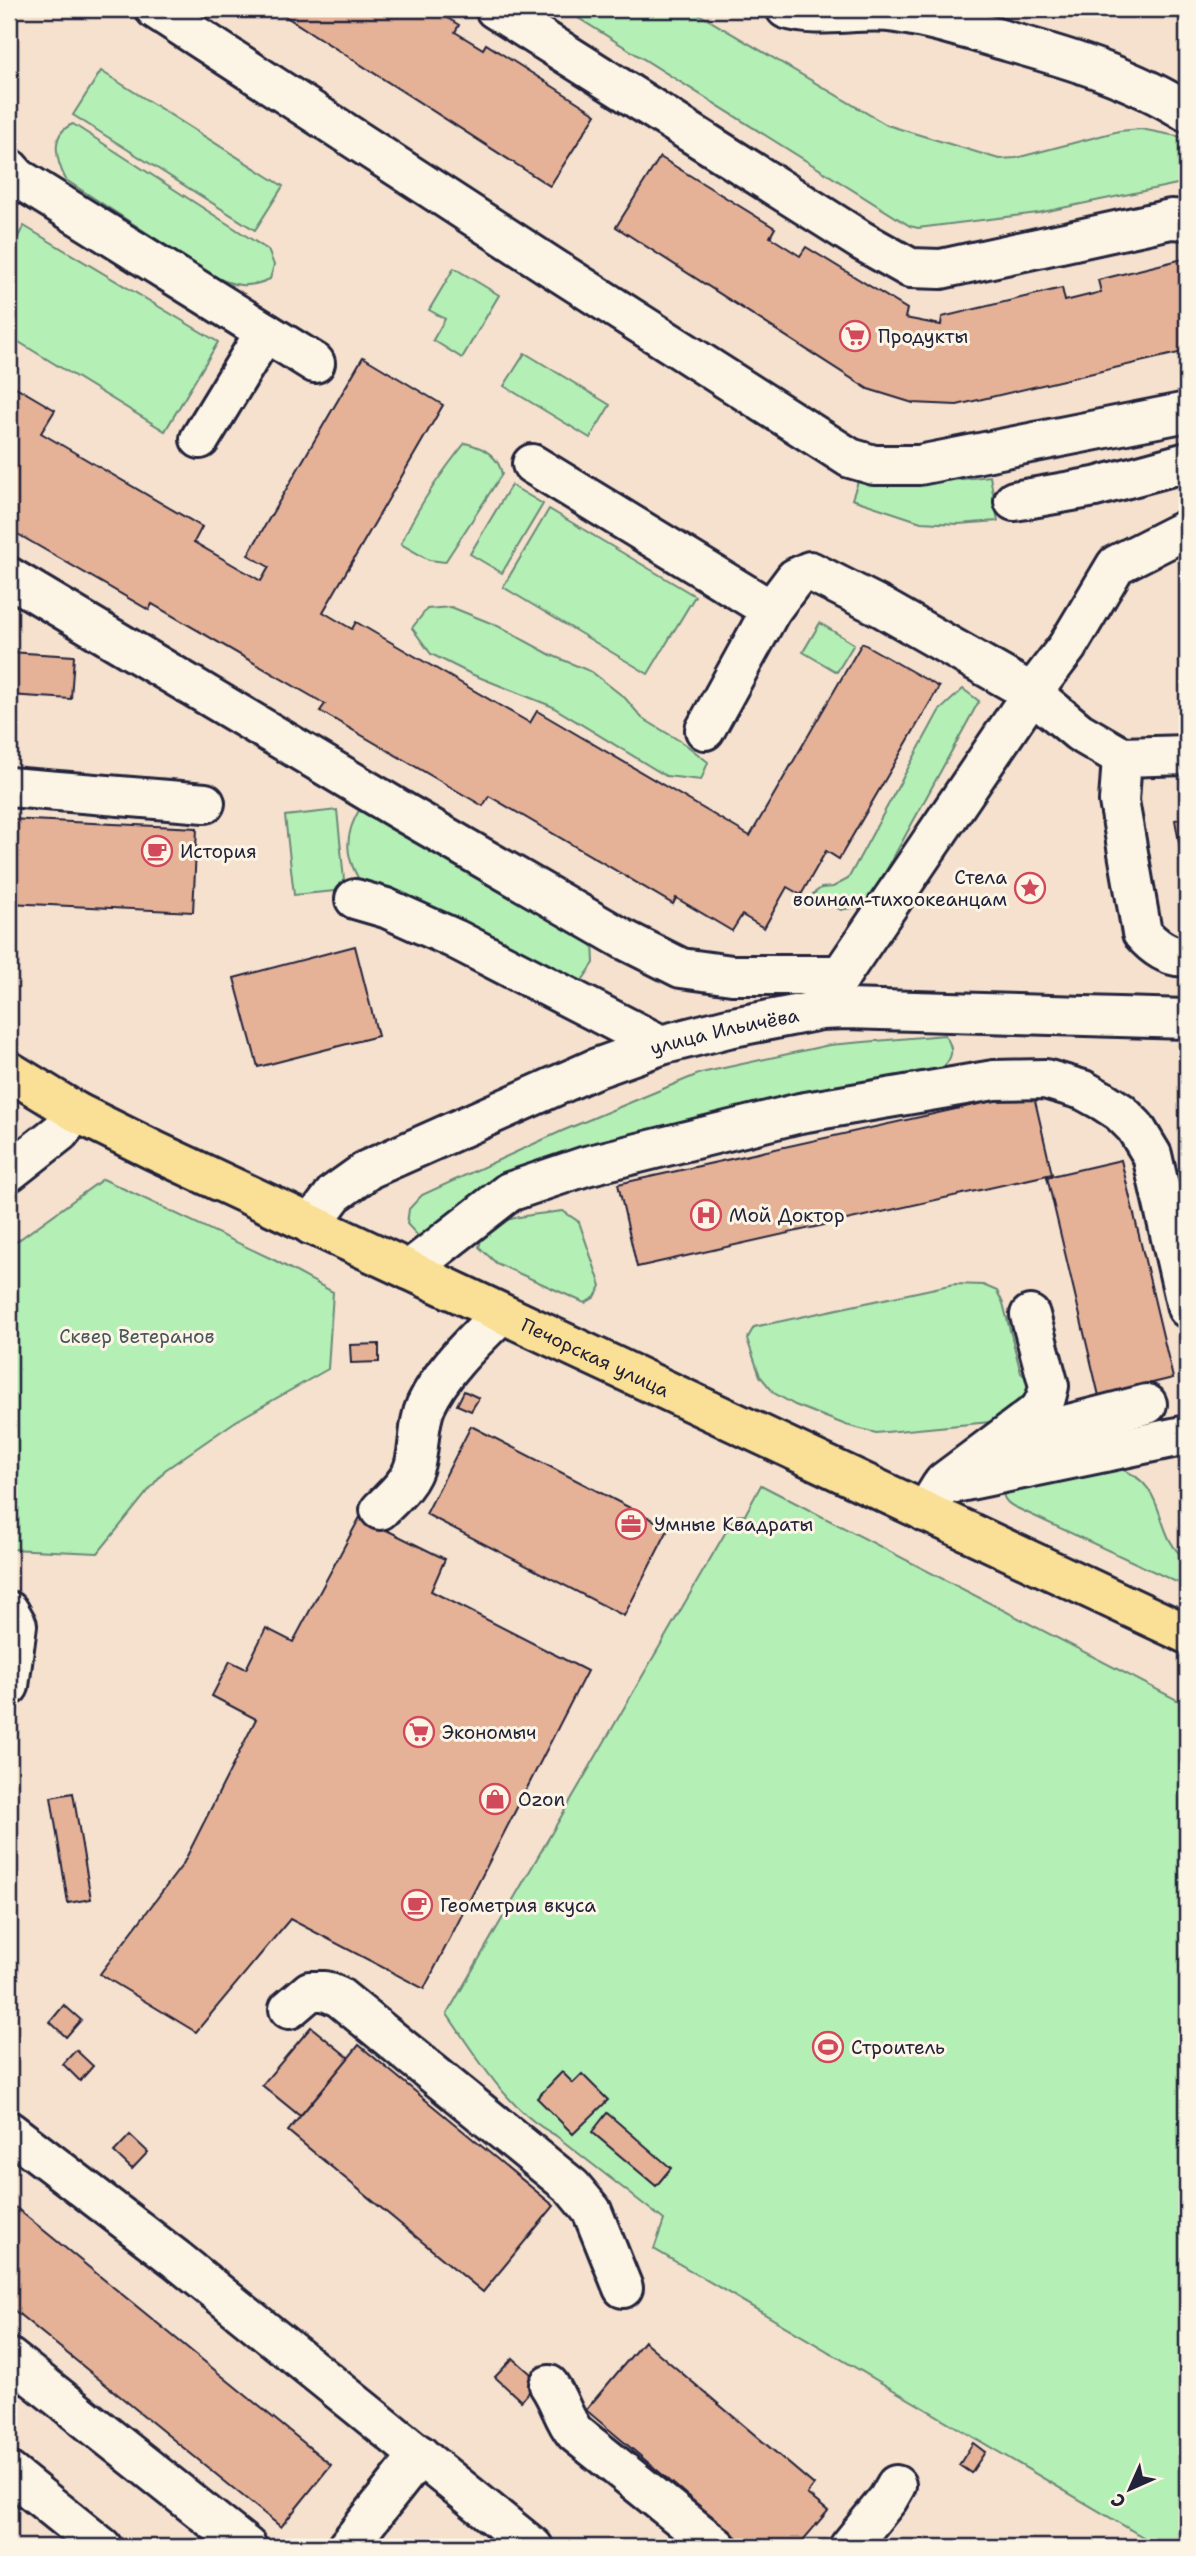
<svg xmlns="http://www.w3.org/2000/svg" width="1196" height="2556" viewBox="0 0 1196 2556" font-family="'Shantell Sans',sans-serif">
  <style>
    .green { fill: #b4efb5; stroke: #6b8878; stroke-width: 2 }
    .building { fill: #e5b298; stroke: #22223b; stroke-width: 2 }
    .lines { fill: none; stroke-linecap: round; stroke-linejoin: round }
    .minor-casing { stroke: #22223b; stroke-width: 44 }
    .major-casing { stroke: #22223b; stroke-width: 44 }
    .minor { stroke: #fcf5e5; stroke-width: 38 }
    .major { stroke: #fadf96; stroke-width: 38 }
    .labels { text-anchor: middle; dominant-baseline: central; stroke-width: 6; stroke-linejoin: round; paint-order: stroke }
    .poi-label { font-size: 19px; fill: #22223b; stroke: #fcf5e5; text-anchor: start }
    .street-label { font-size: 19px; fill: #22223b; stroke: #fcf5e5 }
    .park-label { font-size: 19px; fill: #46555a; stroke: #fcf5e5 }
  </style>
  <rect width="100%" height="100%" fill="#f5e1ce"/>
  <filter id="ink" filterUnits="userSpaceOnUse"><feTurbulence type="fractalNoise" baseFrequency=".0143" numOctaves="2"/><feDisplacementMap in="SourceGraphic" scale="14" xChannelSelector="R" yChannelSelector="G"/><feConvolveMatrix kernelMatrix="1 2 1 2 8 2 1 2 1" color-interpolation-filters="sRGB"/></filter>
  <g filter="url(#ink)">
    <g class="green">
      <polygon points="564,9 690,9 887,125 999,159 1016,158 1119,131 1141,129 1187,138 1187,182 1038,213 918,228 910,226"/>
      <polygon points="101,71 283,186 255,230 73,115"/>
      <path d="M73,124L268,250L274,265L270,279C247,289 234,286 213,276L66,180C57,162 48,134 73,124Z"/>
      <polygon points="24,226 218,342 165,431 9,336 9,252"/>
      <polygon points="454,268 499,295 462,358 433,340 445,319 429,310"/>
      <polygon points="525,353 610,405 590,438 504,386"/>
      <path d="M465,443C483,447 498,455 502,474L445,562L429,560L401,544C416,509 441,473 465,443Z"/>
      <polygon points="861,473 918,484 990,476 998,521 958,524 921,522 852,499"/>
      <polygon points="511,485 543,504 502,573 470,554"/>
      <polygon points="549,509 695,596 648,674 503,587"/>
      <polygon points="451,607 498,626 551,655 592,672 625,698 642,718 685,744 708,762 701,780 666,776 551,706 471,674 431,654 412,628 427,609"/>
      <polygon points="820,623 854,644 837,672 803,652"/>
      <polygon points="963,689 979,701 880,882 864,905 841,910 813,894 821,888 833,887 848,879 939,711"/>
      <path d="M361,807L593,942L594,963L581,982L556,981L365,889C345,860 342,837 361,807Z"/>
      <polygon points="337,810 345,890 294,895 285,816"/>
      <path d="M945,1035C955,1050 953,1059 939,1071L823,1101L434,1236L419,1237L407,1224L409,1209L422,1195L562,1131L701,1073L829,1045Z"/>
      <polygon points="103,1179 274,1260 333,1292 328,1369 236,1421 165,1470 98,1553 9,1549 9,1247"/>
      <path d="M563,1211L579,1222L601,1286L595,1297L585,1303L496,1263L479,1247C481,1241 482,1235 485,1231C496,1217 546,1213 563,1211Z"/>
      <polygon points="954,1284 983,1285 997,1291 1003,1303 1021,1373 1034,1385 1011,1420 876,1433 846,1425 795,1405 774,1393 760,1376 747,1339 754,1327"/>
      <path d="M1118,1468C1171,1485 1151,1535 1187,1560V1587L1019,1509C1010,1505 1003,1501 1003,1491Z"/>
      <path d="M761,1485L1187,1705V2547H1160L654,2249L664,2220L555,2135C508,2111 476,2056 447,2014L735,1516L745,1515Z"/>
    </g>
    <g class="building">
      <polygon points="274,9 433,9 459,25 455,32 483,49 486,44 596,114 550,186"/>
      <polygon points="981,9 1038,9 1038,17 981,11"/>
      <polygon points="660,157 775,228 770,237 800,256 806,247 907,309 905,318 941,325 942,317 1062,288 1065,301 1101,292 1098,280 1187,258 1187,351 957,405 913,403 868,389 616,227"/>
      <polygon points="363,357 443,405 323,612 345,625 352,629 356,622 530,723 537,711 750,836 862,643 939,687 839,859 826,851 801,895 787,887 764,928 742,915 732,931 676,898 673,904 489,796 483,806 320,711 325,704 152,604 149,610 9,529 9,383 55,410 41,433 202,527 194,542 261,581 269,567 248,555"/>
      <polygon points="9,652 74,656 71,699 9,695"/>
      <polygon points="1187,817 1187,886 1175,820"/>
      <polygon points="9,819 197,828 193,912 9,903"/>
      <polygon points="355,946 378,1036 258,1067 234,978"/>
      <polygon points="1033,1092 1052,1174 637,1267 618,1184"/>
      <polygon points="1121,1160 1173,1378 1099,1396 1047,1177"/>
      <polygon points="379,1344 379,1362 351,1363 350,1345"/>
      <polygon points="464,1391 479,1398 471,1411 457,1405"/>
      <polygon points="471,1426 669,1528 624,1616 426,1514"/>
      <polygon points="1187,1455 1187,1484 1181,1456"/>
      <polygon points="360,1517 445,1559 431,1591 587,1671 424,1989 290,1919 196,2032 100,1974 183,1864 256,1719 212,1696 230,1661 246,1669 266,1628 293,1642"/>
      <polygon points="73,1793 91,1899 68,1903 51,1797"/>
      <polygon points="64,2005 81,2020 66,2037 50,2022"/>
      <polygon points="311,2027 349,2058 300,2116 262,2085"/>
      <polygon points="359,2045 554,2206 483,2292 288,2131"/>
      <polygon points="76,2050 93,2066 80,2081 63,2064"/>
      <polygon points="562,2072 573,2083 582,2074 608,2100 573,2134 537,2098"/>
      <polygon points="607,2113 671,2168 656,2186 592,2132"/>
      <polygon points="130,2135 148,2152 132,2169 114,2152"/>
      <polygon points="9,2202 331,2465 281,2527 9,2306"/>
      <polygon points="644,2341 814,2485 807,2494 828,2511 798,2546 794,2543 791,2547 748,2547 586,2410"/>
      <polygon points="513,2358 539,2381 521,2401 495,2377"/>
      <polygon points="973,2443 985,2452 971,2473 959,2465"/>
      <polygon points="721,2524 748,2547 727,2547 712,2534"/>
    </g>
    <g class="lines">
      <g class="minor-casing">
        <g id="minor">
          <polyline points="155,9 553,268 850,458 874,465 919,465 1187,412"/>
          <polyline points="495,9 862,241 910,268 941,269 1171,219 1187,220"/>
          <path d="M786,9C819,20 862,7 897,13C936,19 973,31 1010,42C1071,59 1134,78 1187,112"/>
          <polyline points="9,168 18,178 315,363"/>
          <polyline points="200,439 265,332"/>
          <polyline points="532,464 771,610"/>
          <polyline points="1014,501 1095,487 1187,462"/>
          <polyline points="9,577 398,809 623,939 681,968 732,975 841,975"/>
          <polyline points="705,730 771,610 795,578 810,571 881,607 1032,693 1079,732 1122,757 1187,755"/>
          <path d="M1122,757L1119,801L1142,933C1153,946 1170,959 1187,956"/>
          <polyline points="9,787 205,803"/>
          <polyline points="355,899 386,908 455,939 661,1045"/>
          <polyline points="828,997 841,975 1032,693 1067,647 1116,565 1187,529"/>
          <polyline points="9,1172 60,1132 76,1112"/>
          <path id="s1" d="M311,1225L334,1194L369,1169L594,1069L661,1045L728,1028L821,1010L847,1009L1187,1019"/>
          <polyline points="409,1270 509,1192 586,1166 800,1113 994,1080 1045,1079 1083,1090 1103,1101 1120,1112 1135,1127 1152,1155 1187,1308"/>
          <polyline points="1011,1439 1147,1404"/>
          <polyline points="944,1482 1040,1410 1046,1398 1049,1386 1030,1315"/>
          <path d="M380,1510C393,1497 411,1482 415,1463C420,1444 418,1423 426,1405C443,1369 474,1341 501,1314"/>
          <polyline points="925,1512 941,1486 1187,1435"/>
          <polyline points="9,1611 17,1625 9,1686"/>
          <polyline points="289,2009 310,1991 325,1991 339,1997 572,2187 592,2211 623,2288"/>
          <polyline points="9,2131 176,2259 533,2547"/>
          <polyline points="9,2358 247,2547"/>
          <path d="M549,2385C560,2401 563,2418 575,2433L717,2547"/>
          <polyline points="9,2472 102,2547"/>
          <polyline points="347,2547 420,2455"/>
          <polyline points="849,2547 888,2499 896,2485"/>
        </g>
      </g>
      <g class="major-casing">
        <g id="major">
          <path id="s2" d="M9,1071L76,1112L155,1151L1187,1634"/>
        </g>
      </g>
      <use href="#minor" class="minor"/>
      <use href="#major" class="major"/>
    </g>
  </g>
  <defs>
    <g id="supermarket-ring" transform="scale(1.575)"><circle r="9.5" fill="#fcf5e5" stroke="#d1495b" stroke-width="1.5"/><path d="M-6-5.5h2.5l.6 2H6L4.5 2H-2.5L-4.4-4H-6ZM-1.5 3.2a1.3 1.3 0 1 0 .1 0ZM3 3.2a1.3 1.3 0 1 0 .1 0Z" fill="#d1495b"/></g>
    <g id="cafe-ring" transform="scale(1.575)"><circle r="9.5" fill="#fcf5e5" stroke="#d1495b" stroke-width="1.5"/><path d="M-5.5-4.5H6V0H3Q3 3.5 0 3.5H-2.5Q-5.5 3.5-5.5 0ZM3-3.2v2h1.7v-2ZM-6 4.5H4V6H-6Z" fill="#d1495b"/></g>
    <g id="sight-ring" transform="scale(1.575)"><circle r="9.5" fill="#fcf5e5" stroke="#d1495b" stroke-width="1.5"/><path d="M0-6L1.8-2.2L6-1.7L2.9 1.2L3.7 5.4L0 3.3L-3.7 5.4L-2.9 1.2L-6-1.7L-1.8-2.2Z" fill="#d1495b"/></g>
    <g id="hospital-ring" transform="scale(1.575)"><circle r="9.5" fill="#fcf5e5" stroke="#d1495b" stroke-width="1.5"/><path d="M-5-5h3v3.5h4V-5h3V5h-3V1.5h-4V5h-3Z" fill="#d1495b"/></g>
    <g id="office-ring" transform="scale(1.575)"><circle r="9.5" fill="#fcf5e5" stroke="#d1495b" stroke-width="1.5"/><path d="M-6-3h4V-5.5h4V-3h4V5H-6ZM-1-4.5V-3h2v-1.5ZM-6 0V1H6V0Z" fill="#d1495b"/></g>
    <g id="shop-ring" transform="scale(1.575)"><circle r="9.5" fill="#fcf5e5" stroke="#d1495b" stroke-width="1.5"/><path d="M-5-2.5h2.3a2.7 3.5 0 0 1 5.4 0H5L5.5 6h-11ZM-1.5-2.5h3a1.5 2.3 0 0 0-3 0Z" fill="#d1495b"/></g>
    <g id="stadium-ring" transform="scale(1.575)"><circle r="9.5" fill="#fcf5e5" stroke="#d1495b" stroke-width="1.5"/><path d="M0-5a6.5 5 0 1 0 0 10a6.5 5 0 1 0 0-10ZM-3.5-1.8h7v3.6h-7Z" fill="#d1495b"/></g>
  </defs>
  <g fill-rule="evenodd">
    <use href="#supermarket-ring" x="855" y="336"/>
    <use href="#cafe-ring" x="157" y="851"/>
    <use href="#sight-ring" x="1030" y="888"/>
    <use href="#hospital-ring" x="706" y="1215"/>
    <use href="#office-ring" x="631" y="1524"/>
    <use href="#supermarket-ring" x="419" y="1732"/>
    <use href="#shop-ring" x="495" y="1799"/>
    <use href="#cafe-ring" x="417" y="1905"/>
    <use href="#stadium-ring" x="828" y="2047"/>
  </g>
  <g class="labels">
    <g class="poi-label">
      <text x="878" y="336">Продукты</text>
      <text x="180" y="851">История</text>
      <text x="1007" y="877" text-anchor="end">Стела<tspan x="1007" dy="22">воинам-тихоокеанцам</tspan></text>
      <text x="729" y="1215">Мой Доктор</text>
      <text x="654" y="1524">Умные Квадраты</text>
      <text x="442" y="1732">Экономыч</text>
      <text x="518" y="1799">Ozon</text>
      <text x="440" y="1905">Геометрия вкуса</text>
      <text x="851" y="2047">Строитель</text>
    </g>
    <g class="street-label">
      <text stroke="none"><textPath href="#s1" startOffset="464">улица Ильичёва</textPath></text>
      <text stroke="none"><textPath href="#s2" startOffset="653">Печорская улица</textPath></text>
    </g>
    <g class="park-label">
      <text x="137" y="1336">Сквер Ветеранов</text>
    </g>
  </g>
  <rect width="1196" height="2556" fill="none" stroke="#fcf5e5" stroke-width="35"/>
  <rect x="18" y="18" width="1161" height="2521" fill="none" stroke="#22223b" stroke-width="2.5" filter="url(#ink)"/>
  <g transform="translate(1130 2489) rotate(225)" stroke="#fcf5e5" stroke-width="5" paint-order="stroke">
  <path d="M0-5L12 26L0 18L-12 26Z" fill="#22223b"/>
  <text y="-10" font-size="19" font-weight="bold" text-anchor="middle" fill="#22223b">С</text>
  </g>
</svg>
